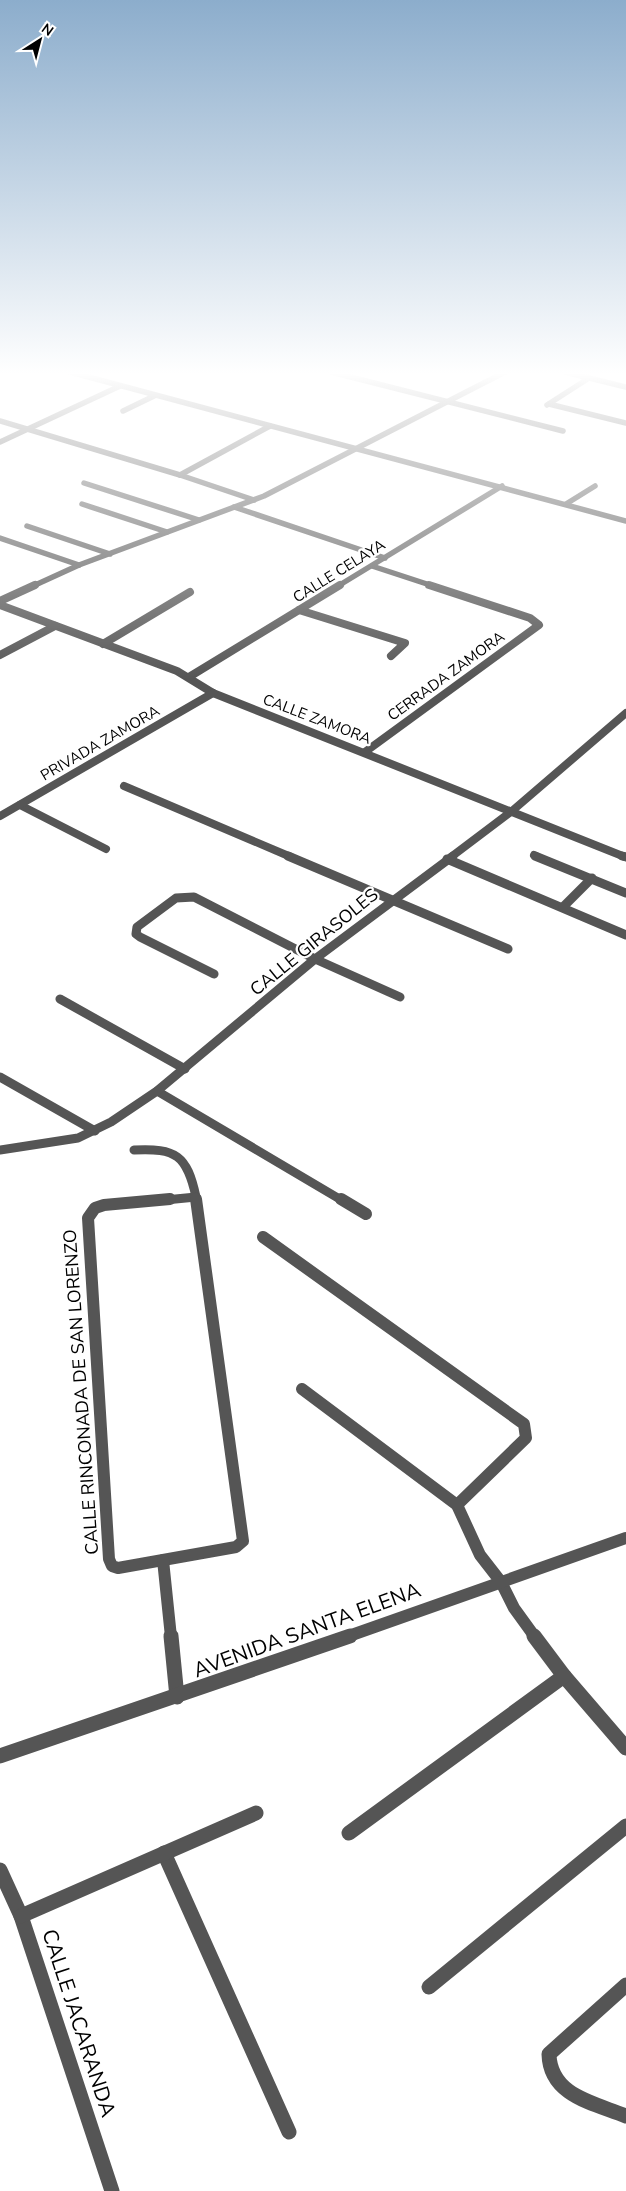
<svg xmlns="http://www.w3.org/2000/svg" width="626" height="2191" viewBox="0 0 626 2191" font-family="'Nunito Sans',sans-serif">
  <style>
    .lines { fill: none; stroke-linecap: round; stroke-linejoin: round }
    .street-far4 { stroke: #555; stroke-width: 5.5 }
    .street-far3 { stroke: #555; stroke-width: 8 }
    .street-far2 { stroke: #555; stroke-width: 9 }
    .street-far1 { stroke: #555; stroke-width: 12 }
    .street { stroke: #555; stroke-width: 15 }
    .labels { text-anchor: middle; dominant-baseline: central; stroke-width: 4.5; stroke-linejoin: round; paint-order: stroke }
    .far-street-label { font-size: 15px; fill: #000; stroke: #fff }
    .street-label { font-size: 18px; fill: #000; stroke: #fff }
    .near-street-label { font-size: 21px; fill: #000; stroke: #fff }
  </style>
  <rect width="100%" height="100%" fill="#fff"/>
  <g class="lines">
    <g class="street-far4">
      <polyline points="70,372 626,521"/>
      <polyline points="331,372 563,431"/>
      <polyline points="565,372 626,387"/>
      <polyline points="549,404 626,423"/>
      <polyline points="547,405 589,378"/>
      <polyline points="123,411 154,396"/>
      <polyline points="0,421 180,475 254,500"/>
      <polyline points="0,442 120,386"/>
      <polyline points="180,475 270,426"/>
      <polyline points="84,483 199,520"/>
      <polyline points="82,504 167,532"/>
      <polyline points="566,504 595,486"/>
      <polyline points="234,507 385,558"/>
      <polyline points="27,526 110,554"/>
      <polyline points="0,538 79,565"/>
      <polyline points="372,566 433,586"/>
      <polyline points="33,586 79,565 264,496 505,372"/>
      <polyline points="338,586 502,486"/>
    </g>
    <g class="street-far3">
      <polyline points="0,601 35,585"/>
      <polyline points="0,605 177,671 213,693 625,857"/>
      <polyline points="299,610 405,643 391,656"/>
      <polyline points="103,644 190,592"/>
      <polyline points="0,655 55,626"/>
      <polyline points="189,677 340,585"/>
      <polyline points="365,752 539,625 530,618 429,585"/>
      <polyline points="124,786 291,857"/>
      <polyline points="20,805 106,849"/>
      <polyline points="0,816 213,693"/>
      <polyline points="534,855 538,857"/>
      <polyline points="451,857 512,811 626,713"/>
    </g>
    <g class="street-far2">
      <polyline points="288,856 508,949"/>
      <polyline points="535,856 626,893"/>
      <polyline points="622,856 626,857"/>
      <polyline points="447,859 626,935"/>
      <polyline points="563,907 592,878"/>
      <polyline points="214,974 140,937 136,934 137,927 176,898 194,897 315,959 400,997"/>
      <polyline points="60,999 185,1069"/>
      <polyline points="0,1077 95,1131"/>
      <polyline points="157,1091 343,1201"/>
      <polyline points="0,1150 78,1138 111,1122 157,1091 315,959 453,856"/>
      <path d="M134,1150C176,1148 187,1155 196,1197"/>
      <polyline points="196,1197 196,1201"/>
      <polyline points="155,1201 196,1197"/>
    </g>
    <g class="street-far1">
      <polyline points="170,1199 104,1205 95,1208 88,1218 109,1559 112,1566 118,1568 236,1547 243,1541 196,1199"/>
      <polyline points="341,1199 366,1214"/>
      <polyline points="263,1237 524,1424 526,1438 457,1505"/>
      <polyline points="302,1389 457,1505 480,1555 501,1582 514,1608 535,1637"/>
      <polyline points="163,1560 171,1637"/>
      <polyline points="346,1637 626,1538"/>
    </g>
    <g class="street">
      <polyline points="171,1636 177,1697"/>
      <polyline points="534,1636 564,1676 626,1748"/>
      <polyline points="0,1756 350,1636"/>
      <polyline points="349,1833 564,1676"/>
      <polyline points="164,1853 289,2132"/>
      <polyline points="0,1870 21,1916 112,2191"/>
      <polyline points="21,1916 256,1813"/>
      <path d="M626,1985L549,2054C550,2096 594,2103 626,2116"/>
      <polyline points="429,1987 626,1826"/>
    </g>
  </g>
  <linearGradient id="sky" x2="0" y2="1"><stop stop-color="#8cadcc"/><stop offset="0.55" stop-color="#fff"/><stop offset="1" stop-color="#fff" stop-opacity="0"/></linearGradient>
  <rect width="626" height="679" fill="url(#sky)"/>
  <g class="labels">
    <g class="far-street-label">
      <text transform="translate(339 571) rotate(-32)">CALLE CELAYA</text>
      <text transform="translate(446 676) rotate(-36)">CERRADA ZAMORA</text>
      <text transform="translate(317 719) rotate(21)">CALLE ZAMORA</text>
      <text transform="translate(100 743) rotate(-30)">PRIVADA ZAMORA</text>
    </g>
    <g class="street-label">
      <text transform="translate(314 942) rotate(-39)">CALLE GIRASOLES</text>
      <text transform="translate(81 1392) rotate(-94)">CALLE RINCONADA DE SAN LORENZO</text>
    </g>
    <g class="near-street-label">
      <text transform="translate(307 1630) rotate(-20)">AVENIDA SANTA ELENA</text>
      <text transform="translate(79 2023) rotate(72)">CALLE JACARANDA</text>
    </g>
  </g>
  <g transform="translate(40 40) rotate(36)" stroke="#ffffff" stroke-width="4" paint-order="stroke">
  <path d="M0-4L9 19L0 12L-9 19Z" fill="#000000"/>
  <text y="-8" font-size="14" font-weight="bold" text-anchor="middle" fill="#000000">N</text>
  </g>
</svg>
